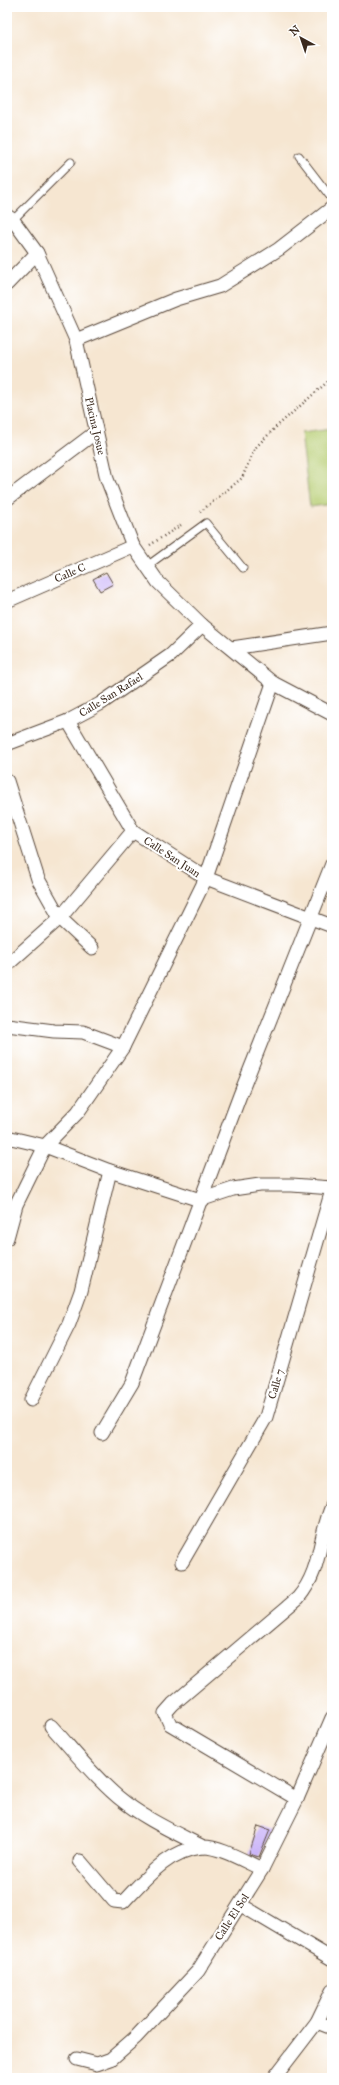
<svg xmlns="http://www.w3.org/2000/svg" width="339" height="2085" viewBox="0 0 339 2085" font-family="'IM FELL Great Primer',serif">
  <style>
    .green { fill: #b7ce73; stroke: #797c48 }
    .building { fill: #c8b1f8 }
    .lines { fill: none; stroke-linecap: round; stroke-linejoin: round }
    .lane-casing { stroke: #574639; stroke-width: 9 }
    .street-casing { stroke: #574639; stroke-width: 15 }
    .path { stroke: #574639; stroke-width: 2.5; stroke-dasharray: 1 3; stroke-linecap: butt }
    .lane { stroke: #fff; stroke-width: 7 }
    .street { stroke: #fff; stroke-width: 13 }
    .labels { text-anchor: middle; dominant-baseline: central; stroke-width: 4; stroke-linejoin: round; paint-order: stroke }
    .street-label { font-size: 11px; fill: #3b2a1e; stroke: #fff }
  </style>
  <rect width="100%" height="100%" fill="#fff"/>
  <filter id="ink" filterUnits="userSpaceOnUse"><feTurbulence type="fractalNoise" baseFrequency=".025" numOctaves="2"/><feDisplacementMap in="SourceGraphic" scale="8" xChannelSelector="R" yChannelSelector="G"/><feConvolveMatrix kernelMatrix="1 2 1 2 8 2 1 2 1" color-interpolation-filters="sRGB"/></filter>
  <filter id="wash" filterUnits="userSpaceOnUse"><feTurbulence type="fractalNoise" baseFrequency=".012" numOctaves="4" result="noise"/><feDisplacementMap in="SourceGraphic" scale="16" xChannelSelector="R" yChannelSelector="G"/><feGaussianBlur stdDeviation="0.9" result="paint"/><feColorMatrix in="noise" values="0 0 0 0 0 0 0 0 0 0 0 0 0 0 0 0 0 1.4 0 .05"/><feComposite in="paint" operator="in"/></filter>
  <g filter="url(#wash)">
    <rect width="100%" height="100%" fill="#f6e6d1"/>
    <polygon class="green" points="332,429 332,504 310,507 301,433"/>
    <g id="blocks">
      <g class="building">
        <polygon points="106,572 113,584 100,591 93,579"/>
        <polygon points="258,1826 270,1830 259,1857 249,1854"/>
      </g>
    </g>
  </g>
  <g filter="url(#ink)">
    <use href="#blocks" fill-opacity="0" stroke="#574639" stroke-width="1"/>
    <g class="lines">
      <g class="lane-casing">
        <g id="lane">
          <polyline points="299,156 332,199"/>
          <polyline points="13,220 71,162"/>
          <polyline points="147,566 206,523 243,568"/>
        </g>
      </g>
      <g class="street-casing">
        <g id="street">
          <polyline points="7,216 13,220 37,253 76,340 107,479 133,546 158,582 202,625 273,683 332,714"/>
          <polyline points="7,284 37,253"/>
          <polyline points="76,340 176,299 220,286 279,249 332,208"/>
          <polyline points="7,499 96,432"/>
          <polyline points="7,601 133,546"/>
          <polyline points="232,648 332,633"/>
          <polyline points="68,721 133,831 206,878 332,926"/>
          <polyline points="7,744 68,721 100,704 171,655 202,625"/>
          <polyline points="7,781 38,879 60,918 92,948"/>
          <polyline points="7,965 60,918 133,831"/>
          <polyline points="7,1025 54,1031 83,1032 123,1047"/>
          <polyline points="7,1137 45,1146 110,1171 200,1200 233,1189 260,1185 292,1185 332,1188"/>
          <polyline points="7,1238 16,1205 45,1146 78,1112 123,1047 206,878 273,683"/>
          <polyline points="31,1400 69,1324 81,1291 110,1171"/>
          <polyline points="102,1433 132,1383 240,1095 332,864"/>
          <polyline points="182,1562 266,1417 332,1190"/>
          <path d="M51,1726C73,1750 93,1776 118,1797C143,1818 174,1832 203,1847"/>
          <path d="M297,1799L170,1724L165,1713L173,1704L298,1598C322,1570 318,1538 332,1506"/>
          <path d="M80,1861L114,1901L123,1902C145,1879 168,1850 202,1847C219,1846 246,1862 262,1869"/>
          <polyline points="241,1905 332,1959"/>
          <polyline points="317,2022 332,2028"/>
          <polyline points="77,2059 97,2064 111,2059 136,2037 198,1971 262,1869 297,1799 332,1718"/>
          <polyline points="274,2078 317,2022 332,1991"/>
        </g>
      </g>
      <g class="path">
        <polyline points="200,512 242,478 255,448 276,427 332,378"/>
        <polyline points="150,545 181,525"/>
      </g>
      <use href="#lane" class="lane"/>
      <use href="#street" class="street"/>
    </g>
  </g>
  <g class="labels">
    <g class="street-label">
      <text transform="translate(95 426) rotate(77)">Placina Josue</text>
      <text transform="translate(70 573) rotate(-24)">Calle C</text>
      <text transform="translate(111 695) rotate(-32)">Calle San Rafael</text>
      <text transform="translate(172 857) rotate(33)">Calle San Juan</text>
      <text transform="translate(276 1384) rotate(-74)">Calle 7</text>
      <text transform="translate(232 1917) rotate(-57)">Calle El Sol</text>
    </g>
  </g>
  <rect width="339" height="2085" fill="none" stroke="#fff" stroke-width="24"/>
  <g transform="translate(301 38) rotate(320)" stroke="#ffffff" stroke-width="3" paint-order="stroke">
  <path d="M0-3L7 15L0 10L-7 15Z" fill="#3b2a1e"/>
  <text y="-6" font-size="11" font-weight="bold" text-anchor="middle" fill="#3b2a1e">N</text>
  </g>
</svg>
